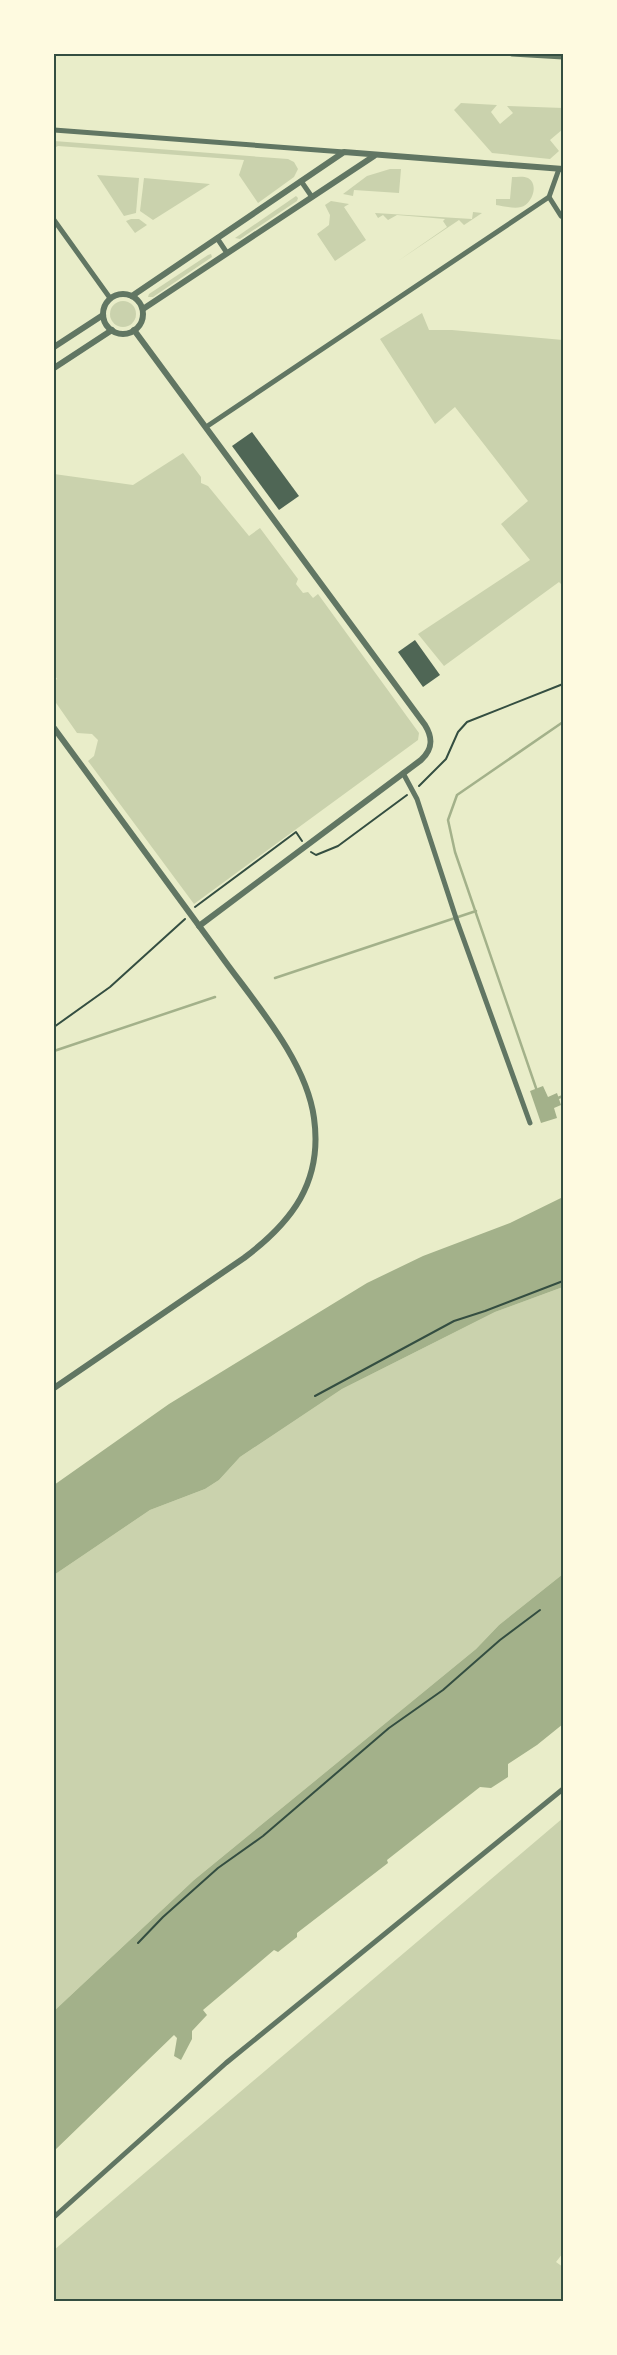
<svg xmlns="http://www.w3.org/2000/svg" width="617" height="2355" viewBox="0 0 617 2355" font-family="'PT Sans Narrow',sans-serif">
  <style>
    .green { fill: #cad2ad }
    .water { fill: #a3b18a }
    .lines { fill: none; stroke-linecap: round; stroke-linejoin: round }
    .stream { stroke: #a3b18a; stroke-width: 2.5 }
    .building { fill: #4f6655 }
    .path { stroke: #344e41; stroke-width: 2 }
    .minor { stroke: #617663; stroke-width: 5 }
    .tertiary { stroke: #617663; stroke-width: 6 }
    .neatline { fill: none; stroke: #344e41; stroke-width: 2 }
  </style>
  <rect width="100%" height="100%" fill="#e9edc9"/>
  <g class="green">
    <polygon points="461,103 497,105 491,112 500,124 513,113 507,106 563,108 563,129 550,140 559,151 550,159 492,153 454,110"/>
    <polygon points="54,141 288,159 294,162 298,169 294,177 258,203 239,175 244,160 58,146 54,148"/>
    <polygon points="390,169 401,169 399,193 354,190 353,196 343,194 367,176"/>
    <polygon points="97,175 139,178 136,213 124,216"/>
    <path d="M512,177C517,177 524,176 528,178C540,185 531,205 521,207C514,209 503,206 496,205V199H510Z"/>
    <polygon points="144,178 210,184 153,220 140,211"/>
    <polygon points="296,196 298,198 297,201 240,239 235,238"/>
    <polygon points="331,201 349,204 344,207 366,240 335,261 317,234 329,225 330,215 325,205"/>
    <polygon points="473,212 482,213 464,225 459,220 398,261 447,227 443,221 445,219 397,215 388,220 383,215 378,218 375,213 472,219"/>
    <polygon points="131,219 139,219 147,225 135,233 126,221"/>
    <polygon points="208,255 211,254 212,257 153,297 148,297 149,294"/>
    <circle cx="123" cy="314" r="13"/>
    <polygon points="422,313 429,330 452,330 563,340 563,586 559,582 444,666 418,634 530,560 501,524 528,501 455,407 435,424 380,339"/>
    <polygon points="183,453 201,477 201,483 208,486 249,536 260,528 298,579 296,584 303,593 308,592 313,598 318,594 419,733 418,740 194,904 88,761 94,756 98,740 92,734 77,733 54,700 54,681 57,679 54,674 54,474 133,485"/>
    <polygon points="563,1287 563,1574 499,1625 476,1649 194,1880 54,2011 54,1575 150,1510 205,1489 219,1480 240,1457 342,1389 495,1312"/>
    <polygon points="563,1818 563,2253 556,2262 563,2267 563,2301 54,2301 54,2250"/>
  </g>
  <g class="water">
    <polygon points="543,1086 548,1097 557,1093 561,1105 554,1108 557,1118 541,1123 530,1091"/>
    <polygon points="563,1197 563,1287 495,1312 342,1389 240,1457 219,1480 205,1489 150,1510 54,1575 54,1485 169,1404 367,1283 423,1256 510,1223"/>
    <polygon points="563,1574 563,1724 537,1745 508,1764 508,1777 491,1788 480,1787 387,1860 388,1863 297,1933 297,1937 278,1952 274,1950 203,2010 207,2015 192,2031 192,2039 181,2060 174,2056 177,2038 174,2035 54,2151 54,2011 194,1880 476,1649 499,1625"/>
  </g>
  <g class="lines">
    <g class="stream">
      <polyline points="275,978 476,911"/>
      <polyline points="54,1051 215,997"/>
      <polyline points="536,1088 455,852 448,820 457,795 563,722"/>
      <polyline points="558,1098 563,1096"/>
    </g>
  </g>
  <g class="building">
    <polygon points="252,432 299,496 279,510 232,446"/>
    <polygon points="415,640 440,675 423,687 398,652"/>
  </g>
  <g class="lines">
    <g class="path">
      <polyline points="419,786 446,759 458,732 467,722 563,684"/>
      <polyline points="311,852 316,855 338,846 407,795"/>
      <polyline points="195,907 296,832 302,841"/>
      <polyline points="54,1027 110,987 185,919"/>
      <polyline points="315,1396 454,1321 485,1311 563,1281"/>
      <polyline points="138,1943 163,1917 218,1868 263,1836 389,1728 443,1690 500,1640 540,1610"/>
    </g>
    <g class="minor">
      <polyline points="512,54 563,57"/>
      <polyline points="54,130 344,152"/>
      <polyline points="301,181 312,197"/>
      <polyline points="549,197 561,216"/>
      <polyline points="54,220 110,298"/>
      <polyline points="217,238 227,253"/>
      <polyline points="206,427 549,197 559,169"/>
      <polyline points="403,773 417,799 457,921 530,1123"/>
      <polyline points="54,2217 226,2063 563,1789"/>
    </g>
    <g class="tertiary">
      <circle cx="123" cy="314" r="20"/>
      <polyline points="132,296 344,152 563,169"/>
      <polyline points="143,309 374,156"/>
      <path d="M134,330L425,725C433,738 433,749 421,760L199,926"/>
      <polyline points="54,347 103,315"/>
      <polyline points="54,368 112,330"/>
      <path d="M54,728C109,803 164,878 219,953C253,1001 306,1059 314,1118C323,1182 292,1222 244,1258L54,1388"/>
    </g>
  </g>
  <rect width="617" height="2355" fill="none" stroke="#fefae0" stroke-width="110"/>
  <rect x="55" y="55" width="507" height="2245" class="neatline"/>
</svg>
